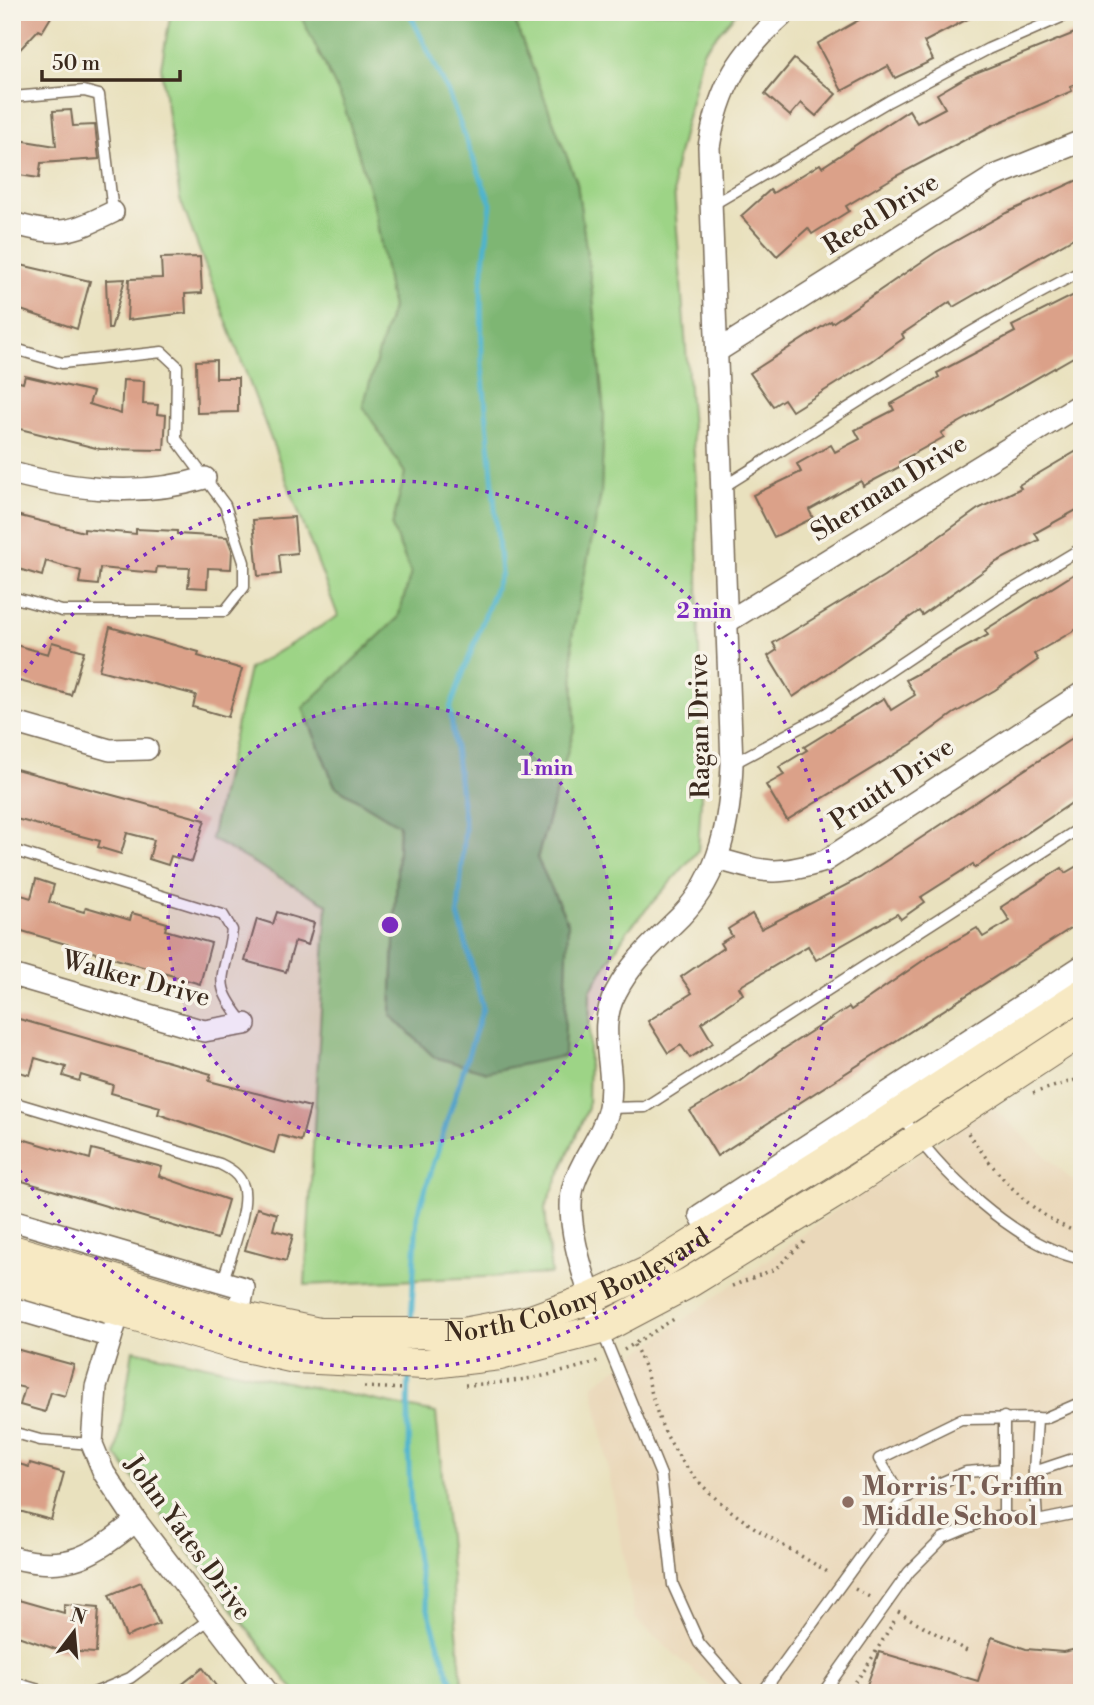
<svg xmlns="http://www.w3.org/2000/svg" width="1094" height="1705" viewBox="0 0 1094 1705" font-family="'Libre Bodoni',serif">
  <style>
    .built { fill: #ead8ba }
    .green { fill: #9dd486; stroke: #6c7f52; stroke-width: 2 }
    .forest { fill: #7eb673; stroke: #5c7048; stroke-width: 2 }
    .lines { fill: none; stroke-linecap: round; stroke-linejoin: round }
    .stream { stroke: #4eb4cd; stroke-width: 5 }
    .building { fill: #dba189 }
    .service-casing { stroke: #786a56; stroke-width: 13 }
    .minor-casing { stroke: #786a56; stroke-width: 24 }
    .secondary-casing { stroke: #786a56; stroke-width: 32 }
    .path { stroke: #786a56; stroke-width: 3.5; stroke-dasharray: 2 5; stroke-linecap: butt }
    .service { stroke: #fff; stroke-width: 10 }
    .minor { stroke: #fff; stroke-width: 21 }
    .secondary { stroke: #f7e9c3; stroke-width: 30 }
    .ring { fill: none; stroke: #7b2cbf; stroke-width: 3.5; stroke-dasharray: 3.5 7 }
    .education-dot { fill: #8d6e63; stroke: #f7f3e8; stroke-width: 2.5 }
    .labels { text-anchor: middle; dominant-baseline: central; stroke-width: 7; stroke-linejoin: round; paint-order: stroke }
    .street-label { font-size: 26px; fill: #3b2a1e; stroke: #f7f3e8 }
    .education-label { font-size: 26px; font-weight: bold; fill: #785e54; stroke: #f7f3e8; text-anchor: start }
    .centre { fill: #7b2cbf; stroke: #f7f3e8; stroke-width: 3.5 }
    .ring-label { font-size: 21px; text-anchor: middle; font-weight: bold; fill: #7b2cbf; stroke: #f7f3e8; stroke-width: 7; stroke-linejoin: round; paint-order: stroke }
  </style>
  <rect width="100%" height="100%" fill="#f7f3e8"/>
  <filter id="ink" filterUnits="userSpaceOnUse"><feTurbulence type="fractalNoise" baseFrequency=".0143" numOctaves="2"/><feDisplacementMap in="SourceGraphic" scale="14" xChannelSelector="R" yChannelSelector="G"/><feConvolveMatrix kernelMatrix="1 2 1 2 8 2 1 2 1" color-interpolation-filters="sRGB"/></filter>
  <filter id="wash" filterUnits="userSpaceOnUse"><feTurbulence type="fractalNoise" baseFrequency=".00686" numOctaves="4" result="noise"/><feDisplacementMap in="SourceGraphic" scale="28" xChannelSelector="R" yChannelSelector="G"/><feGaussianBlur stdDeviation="1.57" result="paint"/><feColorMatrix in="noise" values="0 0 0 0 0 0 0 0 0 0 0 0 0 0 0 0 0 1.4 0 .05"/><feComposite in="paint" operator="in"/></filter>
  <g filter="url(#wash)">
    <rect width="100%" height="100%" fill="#e9e1be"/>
    <polygon class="built" points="991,1106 1082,1189 1082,1693 718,1693 635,1619 593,1385 829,1215"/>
    <g class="green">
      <polygon points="171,12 299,12 343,102 374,205 392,308 363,406 405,473 392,527 411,573 398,618 303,708 335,786 399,825 391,1015 568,923 537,859 575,726 572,636 601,494 604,415 594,306 577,183 511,12 737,12 703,51 673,176 697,495 701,800 698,851 627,931 590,991 588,1108 545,1208 551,1274 305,1285 327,904 211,839 249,669 338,616 180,199 161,67"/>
      <polygon points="133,1350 436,1413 463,1693 296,1693 116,1455"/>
    </g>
    <polygon class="forest" points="299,12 511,12 577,183 594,306 604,415 601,494 572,636 575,726 537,858 568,923 564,1056 487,1072 434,1057 391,1015 399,825 335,786 303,708 398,618 411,573 392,527 405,473 363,406 392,308 374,205 343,102"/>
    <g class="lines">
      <g class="stream">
        <polyline points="409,12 446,88 491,204 481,288 482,366 501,573 450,708 465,827 458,914 483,1008 417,1216 411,1325"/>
        <path d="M409,1373C407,1434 408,1499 417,1560C423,1602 441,1653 456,1693"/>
      </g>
    </g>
    <g id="blocks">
      <g class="building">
        <polygon points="12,12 54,12 42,32 38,30 12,58"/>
        <polygon points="873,12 981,12 924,42 933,60 895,78 888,66 842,91 817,44"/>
        <polygon points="1082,30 1082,83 1070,86 1072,91 991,126 896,176 846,206 849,211 812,234 808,228 777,256 741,216 770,190 773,193 820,164 822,167 909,110 917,123 945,108 937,94 968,76"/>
        <polygon points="794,59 836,94 816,116 801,103 790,116 765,94"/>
        <polygon points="71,110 73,126 95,125 99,159 41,163 39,178 12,174 12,139 56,146 53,111"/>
        <polygon points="1082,178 1082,233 953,307 950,302 902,334 904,338 872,361 792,411 784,399 773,406 750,373 831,321 832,323 936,252 1006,213"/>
        <polygon points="200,257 202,293 185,294 186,313 127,320 129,279 162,278 161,258"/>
        <polygon points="12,263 90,281 77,329 12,307"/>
        <polygon points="125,279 111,329 108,329 106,280"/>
        <polygon points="1082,291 1082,351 1075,356 941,433 944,437 899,462 901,466 863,486 861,481 809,510 813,518 774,537 753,495 801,472 797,464 831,445 835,452 860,439 855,430 894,410 891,404 939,377 937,373 1015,332 1012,326"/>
        <polygon points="216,360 216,378 238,378 238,412 197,413 196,361"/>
        <polygon points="25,376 93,392 89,404 121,414 123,380 144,381 143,404 158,405 157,414 166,415 164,450 100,449 12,427 12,380 23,383"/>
        <polygon points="1082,448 1082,507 1035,533 1039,540 996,562 922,615 919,611 793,697 768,656 777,650 773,643 884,576 978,509 1021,488 1019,485"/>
        <polygon points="12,514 84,532 84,529 136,534 136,529 177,531 177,534 227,537 232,550 231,569 208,568 207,588 188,587 190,568 157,567 156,573 100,568 98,585 79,583 81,571 46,561 42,576 12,567"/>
        <polygon points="294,517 297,553 279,555 281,574 258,576 253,520"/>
        <polygon points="1082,569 1082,626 1034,654 1038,660 995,690 953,714 912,744 787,820 766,785 784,775 779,767 807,750 804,747 884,698 891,710 915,695 906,680 988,635 985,630"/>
        <polygon points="110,627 199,652 198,656 242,669 228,717 193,707 196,695 99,670"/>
        <polygon points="52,642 84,651 71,695 12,679 12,644 48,654"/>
        <polygon points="1082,732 1082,796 975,868 973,864 921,897 925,902 901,919 897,914 816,960 808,946 739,987 743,994 701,1023 713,1043 690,1058 681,1045 668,1053 648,1021 692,993 681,977 723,948 720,943 732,936 728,929 752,914 761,929 860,878"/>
        <polygon points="12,768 205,820 192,862 171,856 168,865 149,859 154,840 127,833 121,854 98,847 100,841 12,818"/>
        <polygon points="1082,863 1082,921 717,1156 690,1111 741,1081 779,1052 849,1007 851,1010 934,953 977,928 983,937 1010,921 1001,907 1062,868 1065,873"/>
        <polygon points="36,879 54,885 49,902 84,912 86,907 130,920 132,913 167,923 165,930 211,943 200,984 12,928 12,892 31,898"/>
        <polygon points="277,912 314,923 308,945 295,941 286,972 245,961 257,919 273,924"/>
        <polygon points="12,1017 211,1074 209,1081 310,1107 301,1141 279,1135 274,1153 158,1114 160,1107 111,1093 113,1085 81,1075 79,1081 63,1076 66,1067 35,1058 30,1075 12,1070"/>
        <polygon points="12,1136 90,1159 92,1149 162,1167 159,1176 228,1200 217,1239 12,1178"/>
        <polygon points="257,1208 277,1214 273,1230 293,1235 286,1261 245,1250"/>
        <polygon points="12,1348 74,1365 65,1396 51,1392 45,1412 20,1405 25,1388 12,1385"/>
        <polygon points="12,1462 29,1467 30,1463 64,1473 51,1520 12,1509"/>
        <polygon points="141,1582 159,1624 126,1637 109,1595"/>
        <polygon points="15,1599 64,1613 64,1604 99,1607 96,1653 61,1651 12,1634"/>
        <polygon points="992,1637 1026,1649 1063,1652 1082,1648 1082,1693 864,1693 879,1652 978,1681"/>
        <polygon points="203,1668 221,1693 171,1693"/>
      </g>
    </g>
  </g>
  <g filter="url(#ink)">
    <use href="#blocks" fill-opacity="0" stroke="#786a56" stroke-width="2"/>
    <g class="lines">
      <g class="service-casing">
        <g id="service">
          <polyline points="12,97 84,91 99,95 113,212"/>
          <polyline points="712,205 889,101 988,49 1073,12"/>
          <polyline points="12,348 62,363 162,352 177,366 176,439 225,505 244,562 244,587 225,611 62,611 12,597"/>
          <path d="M723,487C841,414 958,334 1082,271"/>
          <polyline points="732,764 827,713 997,599 1082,548"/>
          <path d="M12,850L223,915L232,930C225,982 209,979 245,1024"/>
          <path d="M12,1102L220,1164C230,1169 239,1174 243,1186C250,1207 229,1259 223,1281"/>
          <polyline points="609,1108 645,1107 1082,827"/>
          <path d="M901,1114C937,1170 1015,1245 1082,1259"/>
          <polyline points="602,1331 661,1475 673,1585 699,1643 742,1693"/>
          <polyline points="1004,1417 1004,1517"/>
          <polyline points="12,1432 40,1440 92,1444"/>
          <polyline points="1034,1472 1037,1418"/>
          <polyline points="903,1499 966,1472 1004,1469"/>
          <polyline points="1037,1521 1034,1472 1082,1456"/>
          <polyline points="12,1682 49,1693"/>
          <polyline points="94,1693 130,1678 211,1618"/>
          <polyline points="762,1693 903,1499 879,1459 961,1419 1045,1418 1082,1402"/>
          <polyline points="823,1693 909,1572 943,1538 996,1516 1037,1521 1082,1512"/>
        </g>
      </g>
      <g class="minor-casing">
        <g id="minor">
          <path d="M12,223C59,237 70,233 113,212"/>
          <polyline points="719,350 995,176 1082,141"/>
          <path d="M12,473C74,490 143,497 205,478"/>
          <polyline points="727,622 1082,403"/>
          <polyline points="12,722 110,750 147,749"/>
          <path d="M718,859C767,873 776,876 825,861L1082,693"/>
          <polyline points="12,975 204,1031 245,1024"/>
          <polyline points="12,1220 244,1288 238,1316"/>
          <polyline points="711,1233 700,1215 1082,966"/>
          <polyline points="123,1299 96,1387 92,1444 104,1473 136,1521 268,1693"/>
          <polyline points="12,1308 111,1337"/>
          <path d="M601,1329C589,1291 562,1222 574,1184C582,1158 604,1134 609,1107C617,1068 595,1029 616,992C632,961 656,941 681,916C721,874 730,820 732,764L709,147C719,85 740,53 786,12"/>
          <path d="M12,1557C68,1573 93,1555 136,1521"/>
        </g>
      </g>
      <g class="secondary-casing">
        <g id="secondary">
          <path id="s1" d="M12,1250L238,1316L319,1333H463L531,1320L591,1298L649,1271L856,1142L1082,994"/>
          <polyline points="12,1280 236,1345 295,1358 424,1364 500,1355 601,1329 690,1282 843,1188 1082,1031"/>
        </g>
      </g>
      <g class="path">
        <polyline points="1033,1093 1082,1078"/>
        <path d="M968,1133C999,1177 1031,1216 1082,1234"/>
        <polyline points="732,1286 775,1269 807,1239"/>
        <path d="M634,1345C650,1371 651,1403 664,1430C700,1505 763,1532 831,1574"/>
        <polyline points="624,1350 674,1319"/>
        <path d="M465,1385C513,1383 555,1376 601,1360"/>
        <polyline points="364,1387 405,1389"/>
        <polyline points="855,1589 873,1599"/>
        <polyline points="898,1612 967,1651"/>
        <polyline points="847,1693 866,1668 896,1618"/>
      </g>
      <use href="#service" class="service"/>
      <use href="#minor" class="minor"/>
      <use href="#secondary" class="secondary"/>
    </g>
  </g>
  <circle cx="390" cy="925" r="222" fill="#7b2cbf" fill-opacity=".12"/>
  <g class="ring">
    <circle cx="390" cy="925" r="222"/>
    <path d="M13 690A444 444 0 1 1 13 1160"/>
  </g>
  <circle class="education-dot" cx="848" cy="1502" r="7"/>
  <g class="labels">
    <g class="street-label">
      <text transform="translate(881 214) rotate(-32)">Reed Drive</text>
      <text transform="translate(889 488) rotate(-32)">Sherman Drive</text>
      <text transform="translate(700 726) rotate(-91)">Ragan Drive</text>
      <text transform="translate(892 784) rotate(-34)">Pruitt Drive</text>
      <text transform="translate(136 979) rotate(15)">Walker Drive</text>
      <text stroke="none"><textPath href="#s1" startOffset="586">North Colony Boulevard</textPath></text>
      <text transform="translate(188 1538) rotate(54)">John Yates Drive</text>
    </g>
    <g class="education-label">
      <text x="862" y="1487">Morris T. Griffin<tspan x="862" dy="30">Middle School</tspan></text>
    </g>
  </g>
  <circle cx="390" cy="925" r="10" class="centre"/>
  <g class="ring-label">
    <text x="704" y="618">2 min</text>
    <text x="547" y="775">1 min</text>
  </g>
  <rect width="1094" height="1705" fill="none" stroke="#f7f3e8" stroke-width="42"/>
  <g transform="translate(74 1632) rotate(16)" stroke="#f7f3e8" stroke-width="5" paint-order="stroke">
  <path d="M0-5L12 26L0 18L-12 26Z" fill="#3b2a1e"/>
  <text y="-10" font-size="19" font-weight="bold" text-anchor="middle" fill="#3b2a1e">N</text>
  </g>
  <path d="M42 70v10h138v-10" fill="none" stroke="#3b2a1e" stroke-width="3.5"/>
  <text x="52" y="70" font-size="21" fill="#3b2a1e" stroke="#f7f3e8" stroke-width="5" paint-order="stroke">50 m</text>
</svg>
